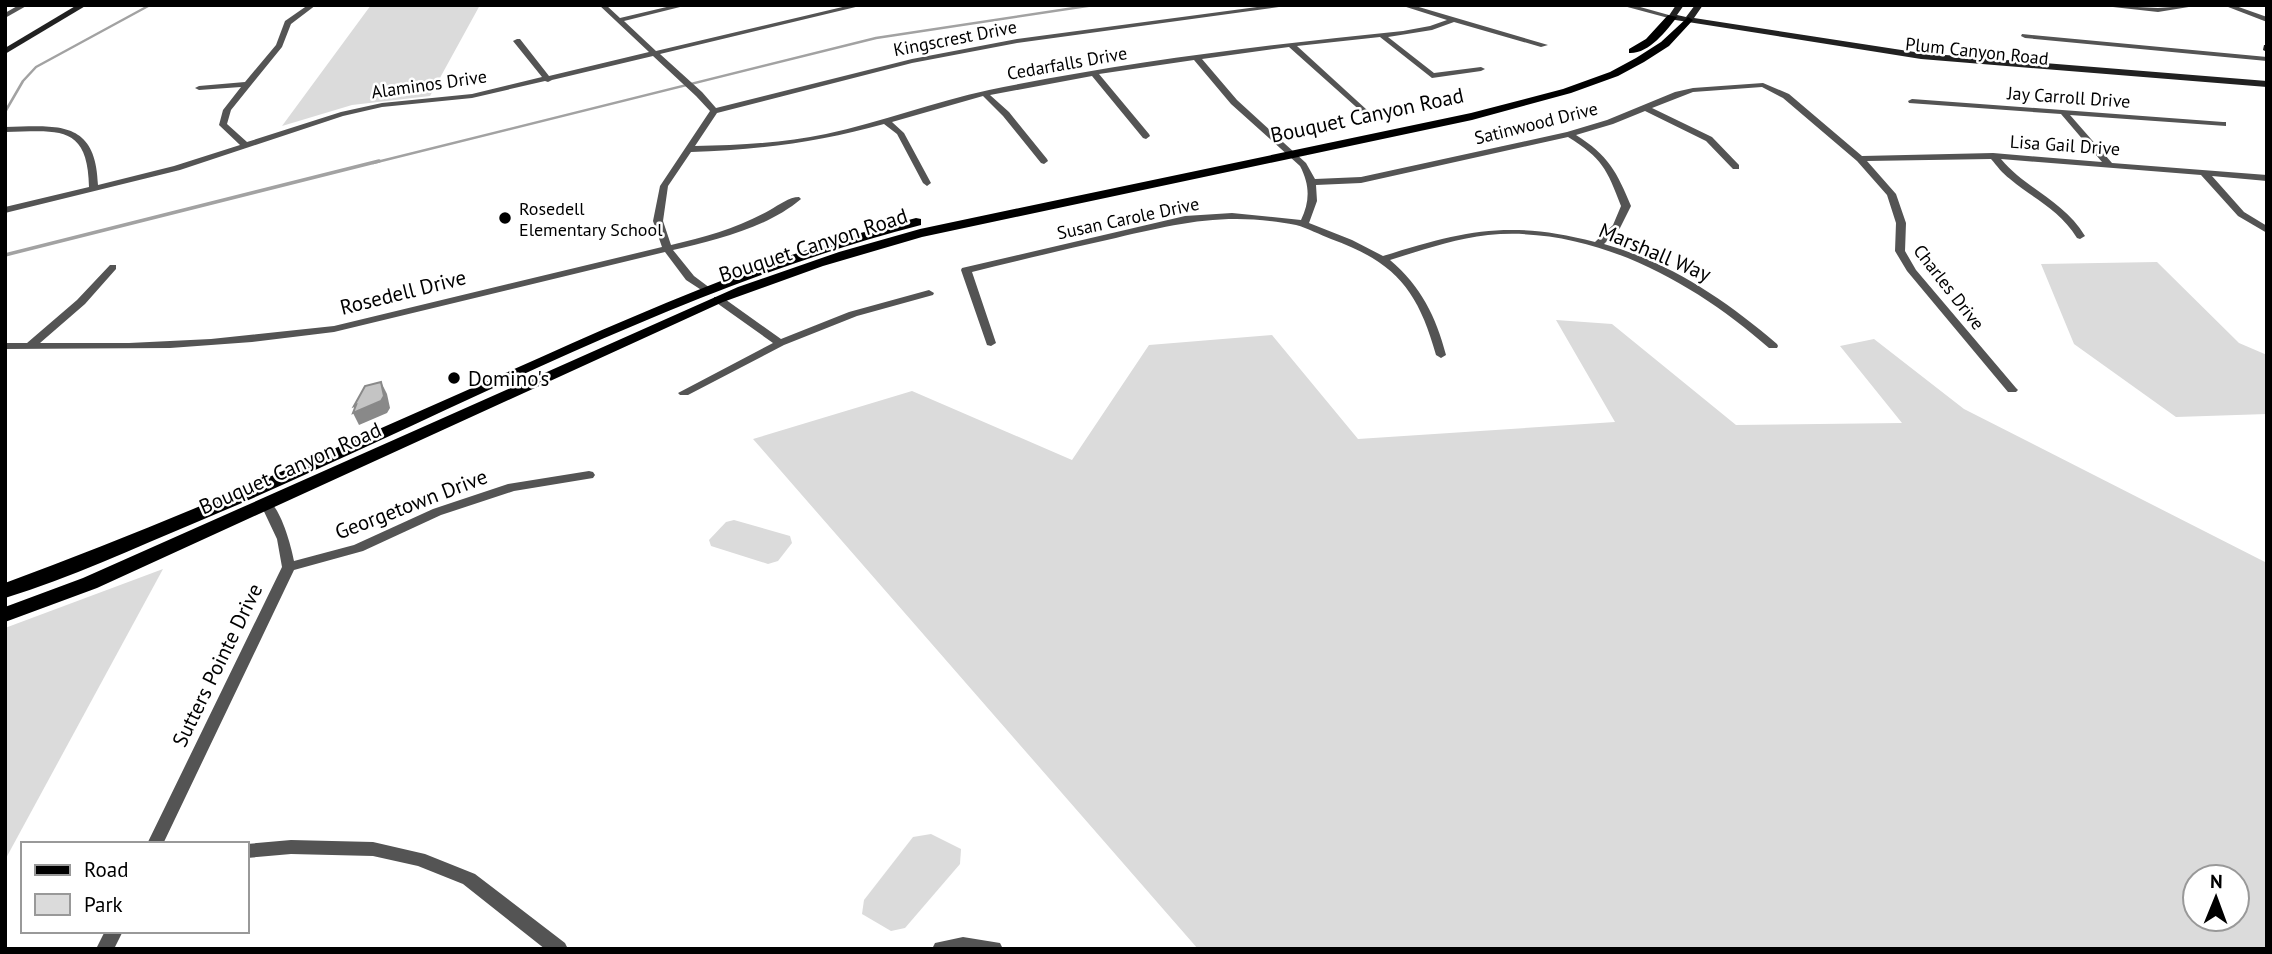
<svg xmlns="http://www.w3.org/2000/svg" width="2272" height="954" viewBox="0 0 2272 954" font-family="'PT Sans',sans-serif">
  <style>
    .green { fill: #dbdbdb; fill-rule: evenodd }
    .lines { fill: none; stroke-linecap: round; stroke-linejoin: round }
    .stream-far1 { stroke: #a2a2a2; stroke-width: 2.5 }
    .stream { stroke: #a2a2a2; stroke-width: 3.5 }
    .street { fill: #545454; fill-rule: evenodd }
    .secondary { fill: #212121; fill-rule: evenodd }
    .primary { fill: #000; fill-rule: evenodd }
    .shaded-wall { fill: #898989 }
    .building { fill: #c4c4c4; stroke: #898989; stroke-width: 2 }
    .poi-dot { fill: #000; stroke: #fff; stroke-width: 2.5 }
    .labels { text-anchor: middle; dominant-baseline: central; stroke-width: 5; stroke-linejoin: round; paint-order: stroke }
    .far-street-label { font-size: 18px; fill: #000; stroke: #fff }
    .far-poi-label { font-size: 18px; fill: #000; stroke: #fff; text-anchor: start }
    .street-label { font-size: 21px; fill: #000; stroke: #fff }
    .poi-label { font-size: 21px; fill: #000; stroke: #fff; text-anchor: start }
  </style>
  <rect width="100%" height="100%" fill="#fff"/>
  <g class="green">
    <polygon points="371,5 480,5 430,96 352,105 282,126"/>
    <polygon points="2157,262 2239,343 2267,355 2267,414 2176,417 2074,344 2041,264"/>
    <path d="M1556,320L1612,324L1736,425L1902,423L1840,346L1874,339L1964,409L2267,563V949H1198L753,439L912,391L1072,460L1149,345L1272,335L1358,439L1615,422ZM2195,877H2237V919H2195Z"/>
    <polygon points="734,520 790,536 792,543 778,561 768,564 711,546 709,540 726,522"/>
    <polygon points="163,569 5,860 5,628"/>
    <polygon points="931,834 961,849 960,864 905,928 891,931 862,914 864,900 913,837"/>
  </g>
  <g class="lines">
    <g class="stream-far1">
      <polyline points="5,112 23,81 36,67 150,5"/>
      <polyline points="373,163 876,38 1094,5"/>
    </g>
    <polyline class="stream" points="5,255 379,161"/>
    <g class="street">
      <polygon points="19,5 28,5 5,18 5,13"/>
      <path d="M308,5H316L291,24L282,47L231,110L227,124L247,142L341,112L382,103L472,94L542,77L513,41L517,39H520L549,76L649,52L599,5H606L620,18L675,5H688L624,21L656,51L851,5H864L660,54L702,92L716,108L912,59L1017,39L1272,5H1293L1017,43L912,63L717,113L695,146C739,145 783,143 826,134C881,122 934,102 989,90C1126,62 1264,45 1403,31L1430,26L1447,20L1400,5H1412L1548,45L1541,47L1454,22L1432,30L1388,37L1434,73L1481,67L1485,69L1481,71L1432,78L1380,37L1297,46L1367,110V114H1364L1289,47L1202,59L1237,100L1306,163L1315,179L1361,177L1567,132L1607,120L1675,92L1693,88L1763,83L1789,94L1862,156L1993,153L2102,162L2061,114L1909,103L1908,101L1912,99L2223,122H2226V126L2070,115L2112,163L2267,175V181L2212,176L2244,212L2267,226V233L2238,216L2201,175L2001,159C2026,189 2064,201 2085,236L2080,239L2077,238C2059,209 2035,200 2010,179C2002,173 1997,166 1991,159L1867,161L1896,194L1906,223L1905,251L1916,270L2016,388L2018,390L2016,392H2008L1907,271L1895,251L1896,223L1887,195L1857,161L1783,98L1762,87L1693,92L1652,108L1712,137L1739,165V169H1733L1706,141L1645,111L1613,124L1576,135C1608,155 1617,172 1631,206L1620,228L1604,244C1669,262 1726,300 1777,344L1778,346L1777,348H1769C1694,282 1592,225 1488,235C1454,239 1422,250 1390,260C1421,286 1436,317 1446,355L1441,358L1436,355C1418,290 1395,262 1331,239C1320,235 1308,228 1296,225C1224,211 1176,224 1107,240C1062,250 1017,261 972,272L996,343L991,346L987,345L961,270L962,268L1185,216L1232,213L1301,220C1310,201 1310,185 1300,166L1231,104L1194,60L1099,74L1149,134L1150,136L1146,139L1143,138L1092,76L990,95L1009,112L1047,159L1048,161L1044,164L1041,163L1003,116L983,96L892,122L904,133L931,183L927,186L923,183L897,134L884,124C820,142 758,150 691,152L668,186L663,221L671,245C706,237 738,228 770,210C779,205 789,197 799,197L801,199C767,228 715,240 673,250L694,276L710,288V292L706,293L686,280L665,252L334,332L252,342L170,348L5,349V343H27L77,300L110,265H116V269L85,304L40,343H129L211,339L334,326L662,247L653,221L660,186L710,111L696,96L653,56L552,80L548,82L545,81L472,98L382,107L343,116L180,170L5,213V207L89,187C88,123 57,131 5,132V127C57,126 96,119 98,185L174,166L240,145L219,125L223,110L241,87L199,90L195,88L199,86L245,82L276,45L285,21ZM1568,137C1602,158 1607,169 1621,206L1613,225L1595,242C1510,220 1465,230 1383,256L1352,240L1309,223L1317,201L1316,185L1361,183Z"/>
      <polygon points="1620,5 1633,5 1676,17 1672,19"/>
      <polygon points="2095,5 2158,8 2201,5 2158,12"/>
      <polygon points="2223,5 2233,5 2267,17 2267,22"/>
      <polygon points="2022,34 2267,57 2267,61 2025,38 2021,36"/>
      <polygon points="929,290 934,293 933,295 857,316 784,345 688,395 680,395 678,393 773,343 714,301 714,297 722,297 781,339 849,312"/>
      <path d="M589,471L593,472L595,475L593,478L514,491L441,515L363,551L294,570L163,844H147L282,567L277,539L260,503L262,500L266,499C280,505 291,545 294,561L354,545L433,509L508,484Z"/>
      <polygon points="291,840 373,842 425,854 475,874 565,943 568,949 545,949 463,884 418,866 373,856 291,854 247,858 247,844"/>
      <polygon points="105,931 123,931 114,949 96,949"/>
      <polygon points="963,937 1000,943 1003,949 932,949 935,943"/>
    </g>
    <g class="secondary">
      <polygon points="77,5 87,5 5,54 5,48"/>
      <polygon points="1676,5 1684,5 1677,15 1686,17 1695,5 1703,5 1694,18 1921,53 2267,81 2267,87 1921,59 1669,19 1668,17"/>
      <polygon points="2264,45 2267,45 2267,52 2263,50"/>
    </g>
    <g class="primary">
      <path d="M1668,15L1677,17C1666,31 1649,54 1629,53V49L1646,39Z"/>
      <polygon points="1688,17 1693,20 1669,46 1644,62 1618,76 1571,93 1472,120 922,237 823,266 723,302 97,588 5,622 5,607 83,578 738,287 839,252 920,229 1471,113 1563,89 1610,72 1636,58 1661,42"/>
      <path d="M916,218L921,219V225C669,290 436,422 197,522C134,548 71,578 5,598V583C160,526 312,459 463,392C611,326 758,257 916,218Z"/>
    </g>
  </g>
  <polygon class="shaded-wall" points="381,382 387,394 390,408 387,413 359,425 353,413"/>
  <polygon class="building" points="381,382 384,396 381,401 353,413 356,405 354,406 365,386"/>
  <g class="poi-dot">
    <circle cx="505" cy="218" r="7"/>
    <circle cx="454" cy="378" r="7"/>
  </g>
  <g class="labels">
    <g class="far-street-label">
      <text transform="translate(955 38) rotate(-11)">Kingscrest Drive</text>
      <text transform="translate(1977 51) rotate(6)">Plum Canyon Road</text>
      <text transform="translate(1067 63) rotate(-10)">Cedarfalls Drive</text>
      <text transform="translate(429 84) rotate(-8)">Alaminos Drive</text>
      <text transform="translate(2069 97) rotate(4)">Jay Carroll Drive</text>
      <text transform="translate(1536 123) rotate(-14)">Satinwood Drive</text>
      <text transform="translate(2065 145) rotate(4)">Lisa Gail Drive</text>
      <text transform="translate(1128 218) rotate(-12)">Susan Carole Drive</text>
      <text transform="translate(1949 287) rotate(52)">Charles Drive</text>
    </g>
    <g class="far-poi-label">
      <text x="519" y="208">Rosedell<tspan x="519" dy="21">Elementary School</tspan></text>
    </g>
    <g class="street-label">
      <text transform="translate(1367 115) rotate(-12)">Bouquet Canyon Road</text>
      <text transform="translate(813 245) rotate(-18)">Bouquet Canyon Road</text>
      <text transform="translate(1655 252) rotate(23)">Marshall Way</text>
      <text transform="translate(403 292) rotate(-14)">Rosedell Drive</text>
      <text transform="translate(290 468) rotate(-24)">Bouquet Canyon Road</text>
      <text transform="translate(411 504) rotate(-21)">Georgetown Drive</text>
      <text transform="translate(217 665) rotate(-64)">Sutters Pointe Drive</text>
    </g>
    <g class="poi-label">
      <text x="468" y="378">Domino's</text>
    </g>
  </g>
  <rect width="2272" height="954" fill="none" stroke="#000000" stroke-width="14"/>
  <rect x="21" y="842" width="228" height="91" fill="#ffffff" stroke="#999999" stroke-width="2"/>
  <rect x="35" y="865" width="35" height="10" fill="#000000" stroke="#999999" stroke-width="2"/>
  <text x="84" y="877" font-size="21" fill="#000000">Road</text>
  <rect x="35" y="894" width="35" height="21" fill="#dbdbdb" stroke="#999999" stroke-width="2"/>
  <text x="84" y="912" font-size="21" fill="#000000">Park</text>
  <g transform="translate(2216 898) rotate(1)"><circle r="33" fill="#ffffff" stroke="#999999" stroke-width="2"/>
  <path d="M0-5L12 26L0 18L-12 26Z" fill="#000000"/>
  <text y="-10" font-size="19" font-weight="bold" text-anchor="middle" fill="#000000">N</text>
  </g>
</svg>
